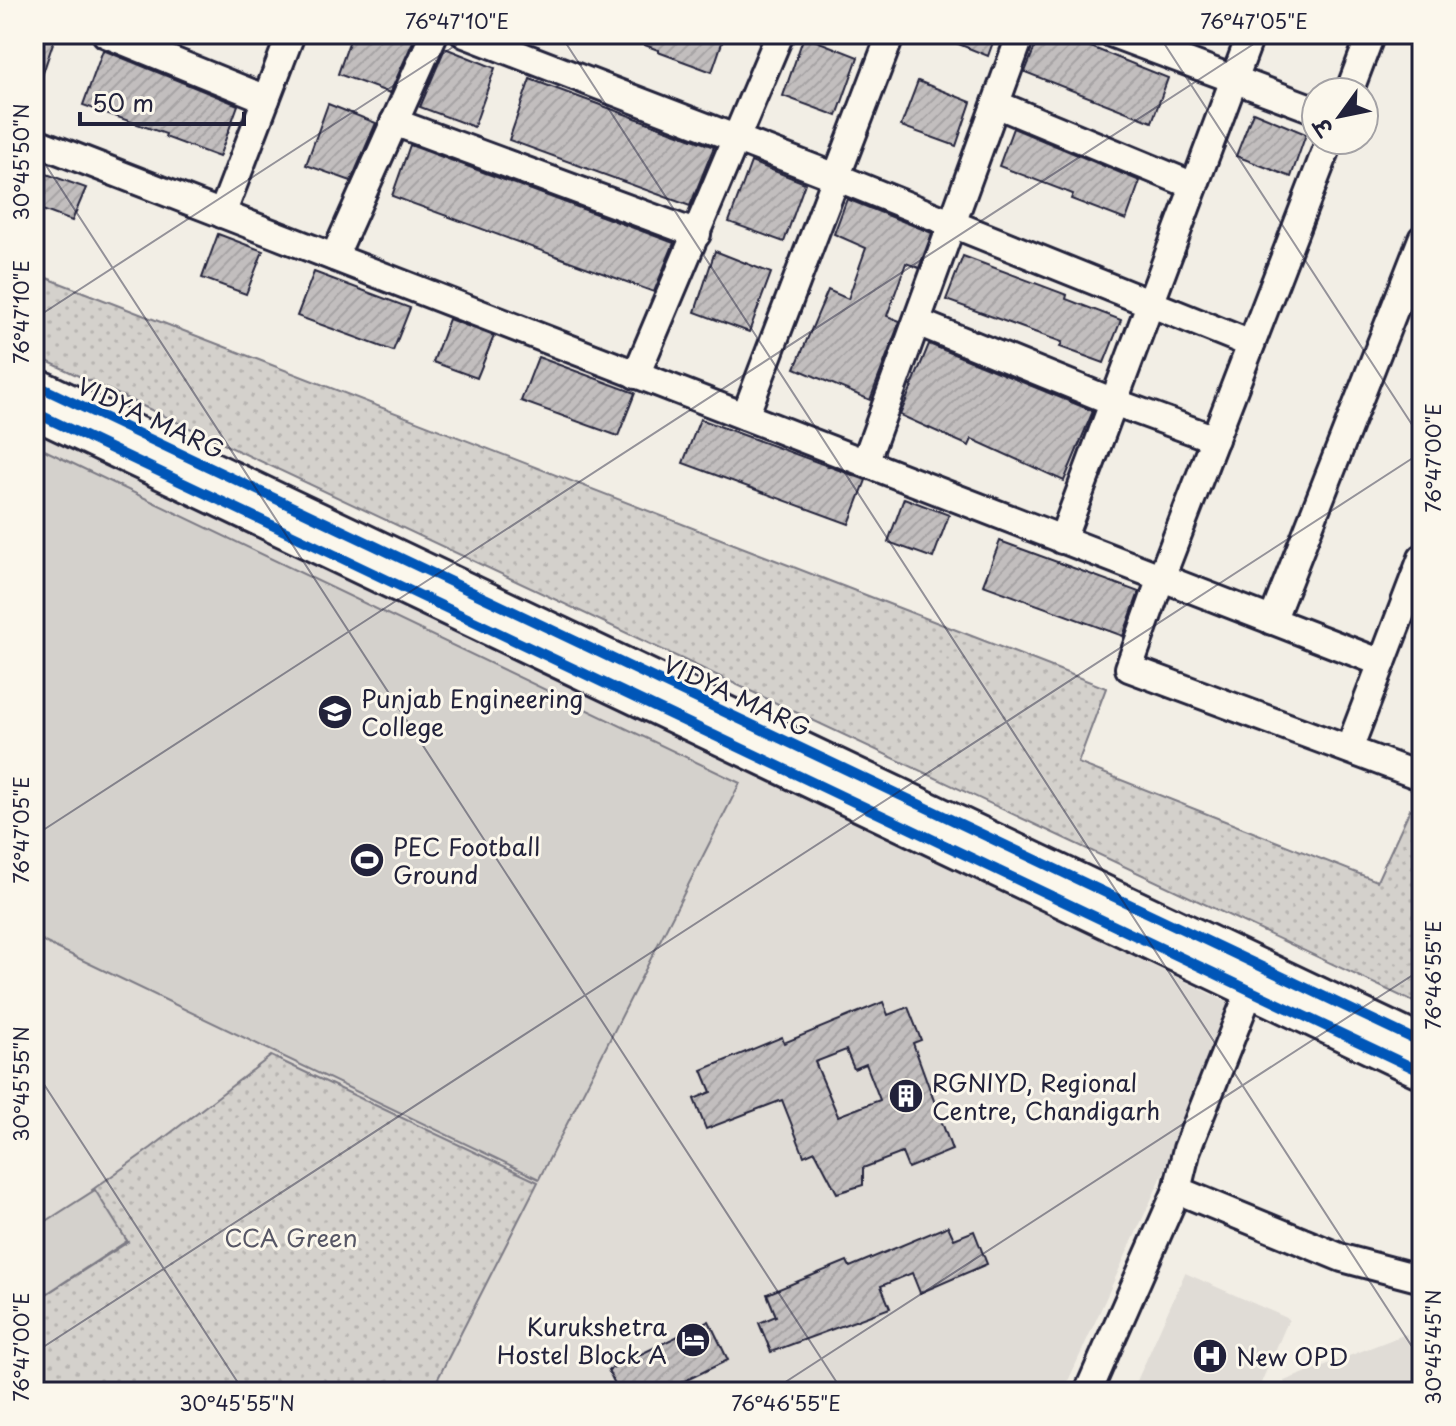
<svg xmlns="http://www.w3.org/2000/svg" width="1456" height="1426" viewBox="0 0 1456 1426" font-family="'Playpen Sans','Playpen Sans Deva',sans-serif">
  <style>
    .built { fill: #e0dcd6 }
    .green { fill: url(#green-dots); stroke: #7b7a84; stroke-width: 2 }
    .pitch { fill: #d4d1cc; stroke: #7b7a84; stroke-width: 2 }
    .building { fill: url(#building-hatch); stroke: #22223b; stroke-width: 2; fill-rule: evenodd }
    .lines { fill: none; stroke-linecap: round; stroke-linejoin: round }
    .minor-casing { stroke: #22223b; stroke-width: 32 }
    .major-casing { stroke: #22223b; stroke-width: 38 }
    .minor { stroke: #fbf7ec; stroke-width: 26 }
    .major { stroke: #fbf7ec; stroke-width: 32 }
    .cycleway-casing { stroke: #fbf7ec; stroke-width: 15 }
    .cycleway { stroke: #0057b8; stroke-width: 10 }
    .ticks { fill: none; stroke: #22223b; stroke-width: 2; stroke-opacity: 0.45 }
    .labels { text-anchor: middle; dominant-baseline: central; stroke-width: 6; stroke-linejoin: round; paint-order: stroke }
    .street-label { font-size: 24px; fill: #22223b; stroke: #fbf7ec }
    .poi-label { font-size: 24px; fill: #22223b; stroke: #fbf7ec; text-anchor: start }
    .park-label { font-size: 24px; fill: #575766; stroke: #fbf7ec }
    .neatline { fill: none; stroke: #22223b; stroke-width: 3 }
    .ticks-label { font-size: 20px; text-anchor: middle; fill: #22223b }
  </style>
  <defs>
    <pattern id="green-dots" width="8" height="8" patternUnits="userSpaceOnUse" patternTransform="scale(2)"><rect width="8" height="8" fill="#d4d1cc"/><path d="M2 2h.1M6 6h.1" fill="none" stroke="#b6b3b0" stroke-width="1.8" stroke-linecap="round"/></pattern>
    <pattern id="building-hatch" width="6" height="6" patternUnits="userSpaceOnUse" patternTransform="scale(2)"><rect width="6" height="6" fill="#c2bebe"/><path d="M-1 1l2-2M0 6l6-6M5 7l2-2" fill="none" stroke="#a6a3a4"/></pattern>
  </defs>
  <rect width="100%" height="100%" fill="#f2eee5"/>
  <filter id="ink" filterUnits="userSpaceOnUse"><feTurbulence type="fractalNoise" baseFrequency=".0125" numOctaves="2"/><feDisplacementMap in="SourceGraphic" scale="16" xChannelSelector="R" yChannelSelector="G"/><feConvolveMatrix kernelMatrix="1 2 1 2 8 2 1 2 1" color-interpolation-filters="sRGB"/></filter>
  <g filter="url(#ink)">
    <g class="built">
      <polygon points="34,417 1239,1008 1063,1392 34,1392"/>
      <polygon points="1185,1273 1289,1319 1257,1392 1132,1392"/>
      <polygon points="1406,1334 1422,1370 1422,1392 1288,1392 1284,1381"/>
    </g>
    <g class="green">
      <polygon points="34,273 1106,688 1078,763 1377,881 1410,809 1422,814 1422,1006 34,355"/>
      <polygon points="271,1056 538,1182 431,1392 34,1392 34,1302 128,1242 92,1190 151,1148"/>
    </g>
    <g class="pitch">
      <polygon points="34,445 740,783 539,1179 34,937"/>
      <polygon points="95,1190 127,1241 34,1302 34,1229"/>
    </g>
    <g class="building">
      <polygon points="34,34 56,34 37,91 34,90"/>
      <polygon points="352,34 408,34 415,37 390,93 338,74"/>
      <polygon points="622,34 725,34 712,72 658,52 658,50 621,36"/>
      <polygon points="934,34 996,34 988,56"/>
      <polygon points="1040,34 1059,34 1168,78 1152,122 1025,72"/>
      <polygon points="804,36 858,57 837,116 783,96"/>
      <polygon points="445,48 495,68 474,127 420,107"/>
      <polygon points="103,50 238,105 219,157 165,137 166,134 83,105"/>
      <polygon points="530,79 714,147 690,206 509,140"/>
      <polygon points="918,81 971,102 956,146 901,126"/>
      <polygon points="328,104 376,123 351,181 306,165"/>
      <polygon points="1253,112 1306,134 1291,177 1236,156"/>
      <polygon points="1013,128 1140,181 1126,220 1071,199 1073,194 999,166"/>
      <polygon points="410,145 674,243 654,292 392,196"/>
      <polygon points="751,162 805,183 784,242 729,222"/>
      <polygon points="41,172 86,188 72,221 34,207 34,191"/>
      <polygon points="847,199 932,233 919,268 906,263 887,316 900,321 870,400 795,368 828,290 848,299 866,248 834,234"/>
      <polygon points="218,234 263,251 246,294 202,278"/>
      <polygon points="715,251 771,273 749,332 695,312"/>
      <polygon points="963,256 1067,295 1066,299 1121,320 1104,363 1060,347 1062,342 946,300"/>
      <polygon points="314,272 410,308 393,351 297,316"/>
      <polygon points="449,319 494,336 477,378 433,362"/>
      <polygon points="929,344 1093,411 1064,481 972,439 969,446 900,415"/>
      <polygon points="538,357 635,393 618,436 521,401"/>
      <polygon points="700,419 866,480 849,524 683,463"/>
      <polygon points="904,498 949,515 933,558 888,542"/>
      <polygon points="1000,541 1139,592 1123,636 983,585"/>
      <path d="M883,1002L888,1015L908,1007L921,1040L913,1043L952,1150L908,1168L902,1153L863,1168V1185L837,1193L815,1151L804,1156L782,1100L706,1129L694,1099L711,1092L702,1070L782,1037L784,1043ZM846,1050L854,1069L866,1064L880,1100L838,1116L815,1062Z"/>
      <polygon points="948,1226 954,1239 974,1231 987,1264 920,1293 912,1273 881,1286 890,1308 771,1352 759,1323 776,1316 767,1294 847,1261 850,1267"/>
      <polygon points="709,1321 728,1360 662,1392 619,1392 608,1370"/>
    </g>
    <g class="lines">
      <g class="minor-casing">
        <g id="minor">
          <polyline points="106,34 266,99"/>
          <polyline points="465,34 836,177 1251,344"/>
          <polyline points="1113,34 1316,110"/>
          <polyline points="1349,92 1371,34"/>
          <polyline points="996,104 1194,186"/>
          <polyline points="394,122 697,234"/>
          <polyline points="1330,140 1161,578 1129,668 1417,775"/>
          <polyline points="34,141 1382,663"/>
          <polyline points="222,214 291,34"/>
          <polyline points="334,257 434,34"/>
          <polyline points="917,322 1114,402 1215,439"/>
          <polyline points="636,375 780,34"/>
          <polyline points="745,416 891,34"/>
          <polyline points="865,463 1021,34"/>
          <polyline points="1062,540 1251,34"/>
          <polyline points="1272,621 1422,239"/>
          <polyline points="1349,749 1422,558"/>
          <polyline points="1250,990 1187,1149 1177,1190 1342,1258 1422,1279"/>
          <polyline points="1088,1392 1177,1190"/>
        </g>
      </g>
      <g class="major-casing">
        <g id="major">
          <polyline points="34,384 1422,1043"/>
          <polyline points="34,412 1422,1072"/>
        </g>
      </g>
      <use href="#minor" class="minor"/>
      <use href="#major" class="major"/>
      <g class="cycleway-casing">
        <g id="cycleway">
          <polyline points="34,384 1422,1043"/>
          <polyline points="34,412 1422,1072"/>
        </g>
      </g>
      <use href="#cycleway" class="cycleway"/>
    </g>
  </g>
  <path class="ticks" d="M560,34L1422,1362M1158,34L1422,440M34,147L843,1392M34,319L473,34M34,836L1269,34M34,1069L244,1392M34,1353L1422,452M770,1392L1422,969"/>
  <defs>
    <g id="university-disc" transform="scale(1.8)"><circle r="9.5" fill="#22223b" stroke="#fbf7ec"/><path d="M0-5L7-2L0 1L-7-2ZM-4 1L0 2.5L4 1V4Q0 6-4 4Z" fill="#fff"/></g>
    <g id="stadium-disc" transform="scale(1.8)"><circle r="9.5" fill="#22223b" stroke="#fbf7ec"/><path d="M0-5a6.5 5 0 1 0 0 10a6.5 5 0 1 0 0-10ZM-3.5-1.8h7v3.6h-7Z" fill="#fff"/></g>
    <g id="building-disc" transform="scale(1.8)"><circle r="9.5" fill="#22223b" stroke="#fbf7ec"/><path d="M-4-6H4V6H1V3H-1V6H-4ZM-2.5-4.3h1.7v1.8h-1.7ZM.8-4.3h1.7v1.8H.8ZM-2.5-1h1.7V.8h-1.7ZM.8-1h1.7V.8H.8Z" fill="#fff"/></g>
    <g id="hotel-disc" transform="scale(1.8)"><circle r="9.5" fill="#22223b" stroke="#fbf7ec"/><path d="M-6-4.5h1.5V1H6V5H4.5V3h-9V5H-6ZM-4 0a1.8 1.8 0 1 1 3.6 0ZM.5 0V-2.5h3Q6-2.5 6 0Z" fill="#fff"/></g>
    <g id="hospital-disc" transform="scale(1.8)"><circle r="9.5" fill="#22223b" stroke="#fbf7ec"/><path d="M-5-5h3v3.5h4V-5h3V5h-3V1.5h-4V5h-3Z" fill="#fff"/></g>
  </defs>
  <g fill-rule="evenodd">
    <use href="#university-disc" x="335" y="712"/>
    <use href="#stadium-disc" x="367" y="860"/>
    <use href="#building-disc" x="906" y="1096"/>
    <use href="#hotel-disc" x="693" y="1340"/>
    <use href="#hospital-disc" x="1210" y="1356"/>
  </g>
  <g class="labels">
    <g class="street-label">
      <text transform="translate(151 417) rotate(25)">VIDYA MARG</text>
      <text transform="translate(737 695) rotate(25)">VIDYA MARG</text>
    </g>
    <g class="poi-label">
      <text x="361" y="698">Punjab Engineering<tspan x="361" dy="28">College</tspan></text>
      <text x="393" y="846">PEC Football<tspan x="393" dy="28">Ground</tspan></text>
      <text x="932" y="1082">RGNIYD, Regional<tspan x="932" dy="28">Centre, Chandigarh</tspan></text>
      <text x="667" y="1326" text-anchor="end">Kurukshetra<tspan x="667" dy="28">Hostel Block A</tspan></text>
      <text x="1236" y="1356">New OPD</text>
    </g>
    <g class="park-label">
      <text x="291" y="1237">CCA Green</text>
    </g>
  </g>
  <rect width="1456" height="1426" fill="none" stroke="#fbf7ec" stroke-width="88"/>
  <g transform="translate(1340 116) rotate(237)"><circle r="38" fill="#fbf7ec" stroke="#a4a2a5" stroke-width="2"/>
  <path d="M0-6L14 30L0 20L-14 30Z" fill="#22223b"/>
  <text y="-12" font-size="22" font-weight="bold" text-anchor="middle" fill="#22223b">उ</text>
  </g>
  <path d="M80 112v12h164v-12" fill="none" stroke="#22223b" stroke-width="4"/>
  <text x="92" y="112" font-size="24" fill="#22223b" stroke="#fbf7ec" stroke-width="6" paint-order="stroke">50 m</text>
  <rect x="44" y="44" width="1368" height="1338" class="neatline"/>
  <g class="ticks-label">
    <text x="457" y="29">76°47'10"E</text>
    <text x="1254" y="29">76°47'05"E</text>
    <text transform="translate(22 162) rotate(-90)" y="7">30°45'50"N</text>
    <text transform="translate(22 312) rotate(-90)" y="7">76°47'10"E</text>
    <text transform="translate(1434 458) rotate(-90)" y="7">76°47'00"E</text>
    <text transform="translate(22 830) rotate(-90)" y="7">76°47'05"E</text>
    <text transform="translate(1434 975) rotate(-90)" y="7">76°46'55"E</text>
    <text transform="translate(22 1084) rotate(-90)" y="7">30°45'55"N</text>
    <text transform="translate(22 1347) rotate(-90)" y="7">76°47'00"E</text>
    <text transform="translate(1434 1347) rotate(-90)" y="7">30°45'45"N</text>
    <text x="237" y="1411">30°45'55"N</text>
    <text x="786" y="1411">76°46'55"E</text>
  </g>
</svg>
